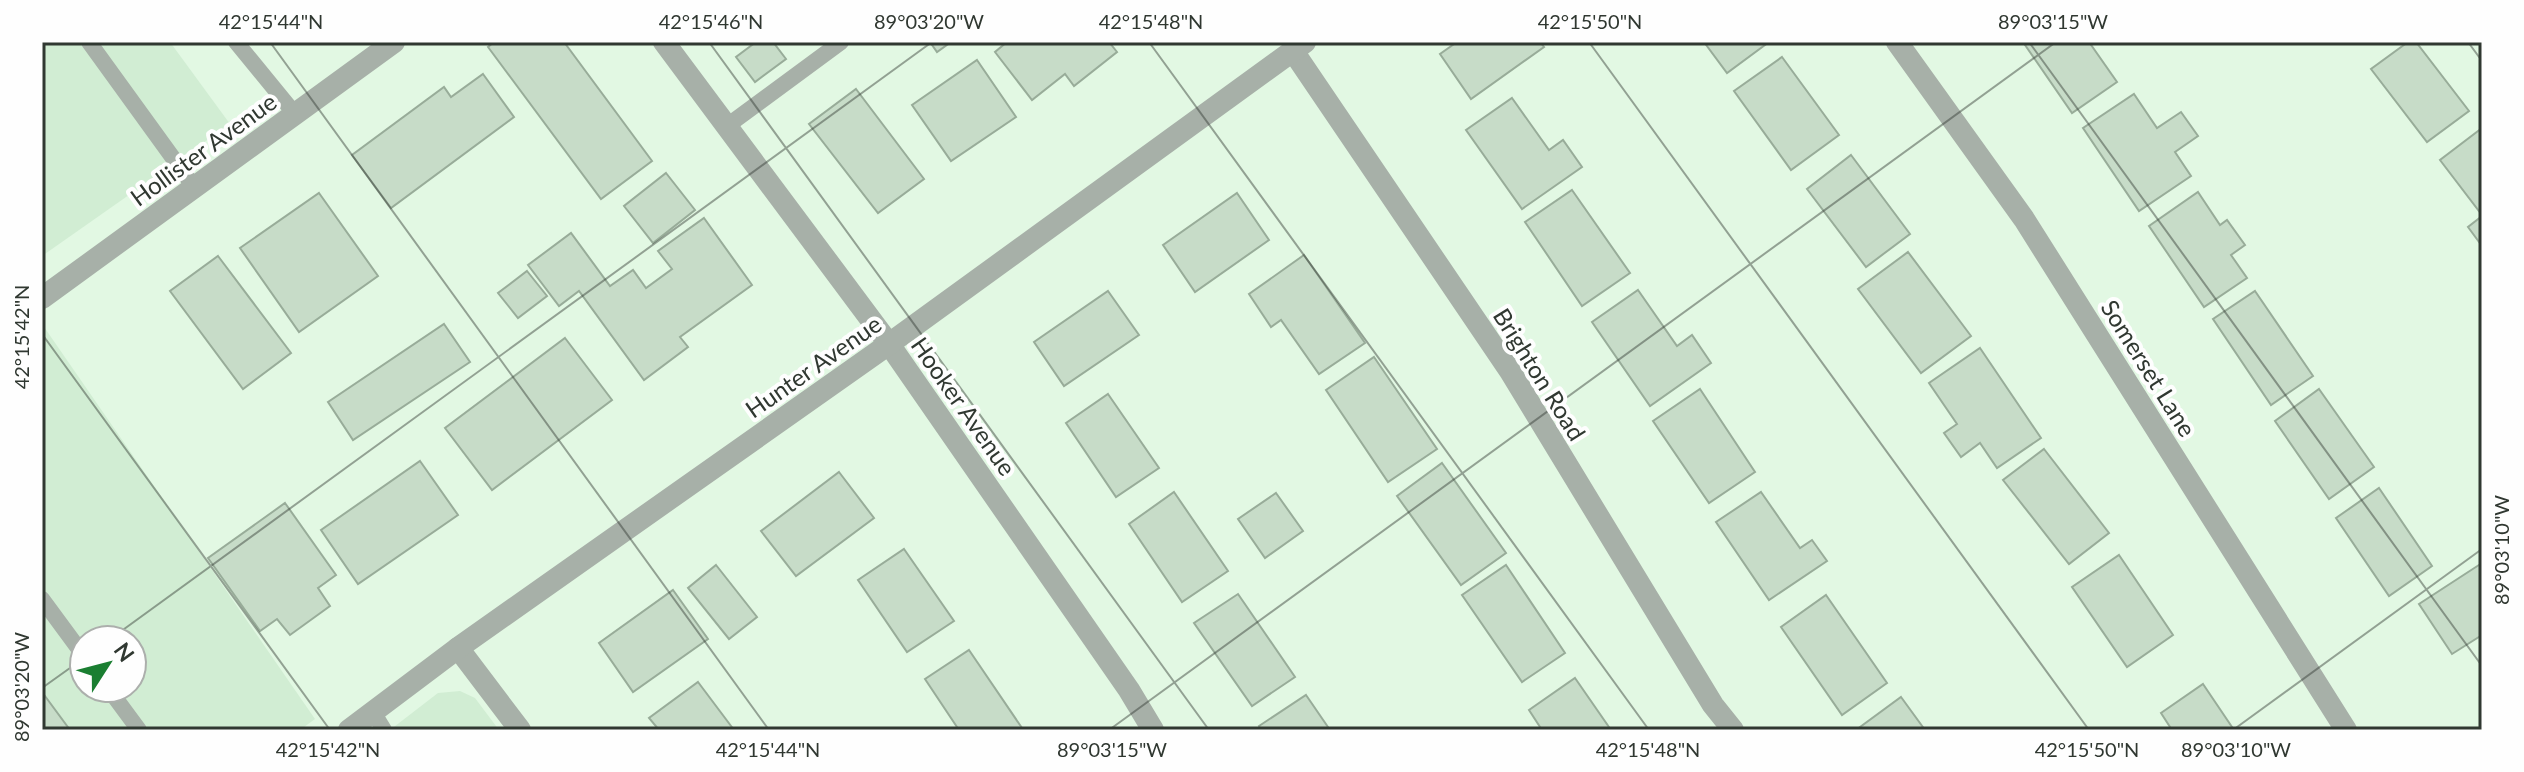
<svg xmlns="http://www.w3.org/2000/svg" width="2524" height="772" viewBox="0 0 2524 772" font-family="Lato,sans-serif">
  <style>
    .built { fill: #d1edd3; fill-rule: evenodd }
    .building { fill: #c7dcc8; stroke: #98ac99; stroke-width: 2 }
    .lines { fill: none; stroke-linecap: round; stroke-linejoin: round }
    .service { stroke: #a7b0a8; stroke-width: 16 }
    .minor { stroke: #a7b0a8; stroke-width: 22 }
    .ticks { fill: none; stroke: #303831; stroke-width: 2; stroke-opacity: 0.45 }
    .labels { text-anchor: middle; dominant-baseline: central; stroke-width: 8; stroke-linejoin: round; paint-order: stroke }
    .street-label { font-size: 24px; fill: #303831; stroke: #fefefe }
    .neatline { fill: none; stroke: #303831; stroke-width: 3 }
    .ticks-label { font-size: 20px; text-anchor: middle; fill: #303831 }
  </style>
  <rect width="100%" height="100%" fill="#e2f8e3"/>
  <g class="built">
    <polygon points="42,42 170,42 230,124 42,256"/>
    <path d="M42,324L315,719L300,730H42ZM84,640H132V688H84Z"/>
    <polygon points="460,691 475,698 499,730 390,730 438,693"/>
  </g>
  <g class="building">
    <polygon points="494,42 564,42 652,161 601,199 488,47"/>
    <polygon points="756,42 773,42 786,59 755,82 736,57"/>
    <polygon points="930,42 951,42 937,52"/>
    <polygon points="1007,42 1109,42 1117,52 1074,86 1065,74 1032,100 995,52"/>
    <polygon points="1457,42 1540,42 1544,47 1471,99 1440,54"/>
    <polygon points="1704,42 1769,42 1727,73"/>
    <polygon points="2023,42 2089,42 2117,82 2072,113"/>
    <polygon points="2408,42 2416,42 2469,111 2427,142 2371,69"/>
    <polygon points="1782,57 1839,135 1791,170 1734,91"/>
    <polygon points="977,60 1016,117 951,161 912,105"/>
    <polygon points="483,74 514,117 391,208 352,155 444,87 451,97"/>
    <polygon points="856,89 924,179 878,213 809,124"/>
    <polygon points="2134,94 2157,128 2181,112 2198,136 2175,152 2191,176 2139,211 2083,128"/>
    <polygon points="1512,98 1549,150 1563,140 1582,167 1522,209 1466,130"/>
    <polygon points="2482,128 2482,215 2440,160"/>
    <polygon points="1851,155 1910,234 1866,267 1807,189"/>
    <polygon points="666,173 695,210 653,243 624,206"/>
    <polygon points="1572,190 1630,273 1582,306 1525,222"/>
    <polygon points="2198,192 2220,225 2227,220 2245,245 2231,255 2247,278 2204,307 2149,226"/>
    <polygon points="319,193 378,276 299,332 240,248"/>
    <polygon points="1237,193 1269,240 1195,292 1163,245"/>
    <polygon points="2482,216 2482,246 2468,227"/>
    <polygon points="704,218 752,285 680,337 688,347 644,380 579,291 559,306 528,265 571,233 610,286 633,270 646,288 672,269 658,251"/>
    <polygon points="1908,252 1971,336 1921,373 1858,289"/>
    <polygon points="1304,255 1365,343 1319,374 1281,320 1271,327 1249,294"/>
    <polygon points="218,256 291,353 243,389 170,291"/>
    <polygon points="527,271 547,296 518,318 498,293"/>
    <polygon points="1638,290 1677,346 1692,335 1711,363 1650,406 1592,322"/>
    <polygon points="1108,291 1139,335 1064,386 1034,342"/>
    <polygon points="2255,291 2313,376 2271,405 2213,319"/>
    <polygon points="444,324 470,362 353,440 328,402"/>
    <polygon points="565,338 612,400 492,490 445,428"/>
    <polygon points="1980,348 2041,438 1997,468 1980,443 1961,457 1944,433 1957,424 1929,383"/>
    <polygon points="1374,357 1437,449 1388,482 1326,390"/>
    <polygon points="1700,389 1755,472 1709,503 1653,421"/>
    <polygon points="2319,389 2374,467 2329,499 2275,421"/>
    <polygon points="1108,394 1159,468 1116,497 1066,423"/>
    <polygon points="2044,449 2109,533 2069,564 2003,480"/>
    <polygon points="420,461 458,515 358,584 321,530"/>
    <polygon points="1442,463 1506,553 1461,585 1397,496"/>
    <polygon points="839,472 874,518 796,576 761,531"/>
    <polygon points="2379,488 2432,566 2389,596 2336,518"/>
    <polygon points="1174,492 1228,571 1182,602 1129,524"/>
    <polygon points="1761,492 1800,548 1812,540 1827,561 1769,600 1716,522"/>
    <polygon points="1276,493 1303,531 1265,558 1238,519"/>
    <polygon points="285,503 336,575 318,588 330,606 290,635 277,619 260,631 208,558"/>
    <polygon points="904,549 954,621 907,652 858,580"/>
    <polygon points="2119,555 2173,635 2127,667 2072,587"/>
    <polygon points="2482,563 2482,635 2452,654 2419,604"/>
    <polygon points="716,565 757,617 729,639 688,588"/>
    <polygon points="1506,565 1565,653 1522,682 1462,595"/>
    <polygon points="673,590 708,639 633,692 599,643"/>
    <polygon points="1238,594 1295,677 1252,706 1194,623"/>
    <polygon points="1826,595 1887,683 1842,715 1781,627"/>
    <polygon points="969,650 1022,728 1019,730 959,730 925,679"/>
    <polygon points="1575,678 1611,730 1542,730 1529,710"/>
    <polygon points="698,682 734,730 659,730 649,718"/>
    <polygon points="2203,684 2234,730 2172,730 2161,713"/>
    <polygon points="42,692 70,730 42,730"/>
    <polygon points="1306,695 1330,730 1261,730 1259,726"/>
    <polygon points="1901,697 1925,730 1856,730"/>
  </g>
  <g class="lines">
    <g class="service">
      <polyline points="89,42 194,187"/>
      <polyline points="236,42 295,114"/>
      <polyline points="727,126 841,42"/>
      <polyline points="42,599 84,656"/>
      <polyline points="108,688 139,730"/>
      <polyline points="373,712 384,730"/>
    </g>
    <g class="minor">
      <polyline points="664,42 889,344 1129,690 1153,730"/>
      <polyline points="1897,42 2024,219 2346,730"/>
      <polyline points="1293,51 1510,371 1713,705 1733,730"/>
      <polyline points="42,298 394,42"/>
      <polyline points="458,648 520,730"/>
      <polyline points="349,730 458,648 889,344 1305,42"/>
    </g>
  </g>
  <path class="ticks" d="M270,42L769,730M709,42L1209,730M1149,42L1649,730M1589,42L2089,730M2029,42L2482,666M2468,42L2482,61M42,334L330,730M109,640L932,42M42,688L84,658M1109,730L2056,42M2233,730L2482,549"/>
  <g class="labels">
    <g class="street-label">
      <text transform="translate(203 149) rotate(-36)">Hollister Avenue</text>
      <text transform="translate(813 366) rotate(-35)">Hunter Avenue</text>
      <text transform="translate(2149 368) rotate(58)">Somerset Lane</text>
      <text transform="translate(1540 374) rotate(58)">Brighton Road</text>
      <text transform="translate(964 406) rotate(55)">Hooker Avenue</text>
    </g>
  </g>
  <rect width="2524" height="772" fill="none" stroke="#fefefe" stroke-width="88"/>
  <g transform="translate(108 664) rotate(54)"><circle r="38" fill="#fefefe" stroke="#acafac" stroke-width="2"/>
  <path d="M0-6L14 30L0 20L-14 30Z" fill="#1a7e31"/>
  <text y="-12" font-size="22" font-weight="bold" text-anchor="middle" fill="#303831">N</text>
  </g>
  <rect x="44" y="44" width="2436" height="684" class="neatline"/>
  <g class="ticks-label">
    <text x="271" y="29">42°15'44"N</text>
    <text x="711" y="29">42°15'46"N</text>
    <text x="929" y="29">89°03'20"W</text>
    <text x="1151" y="29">42°15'48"N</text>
    <text x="1590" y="29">42°15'50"N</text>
    <text x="2053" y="29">89°03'15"W</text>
    <text transform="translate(22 337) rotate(-90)" y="7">42°15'42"N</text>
    <text transform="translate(2502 550) rotate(-90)" y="7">89°03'10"W</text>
    <text transform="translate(22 687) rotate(-90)" y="7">89°03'20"W</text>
    <text x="328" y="757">42°15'42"N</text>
    <text x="768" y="757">42°15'44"N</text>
    <text x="1112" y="757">89°03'15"W</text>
    <text x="1648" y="757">42°15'48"N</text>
    <text x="2087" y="757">42°15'50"N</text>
    <text x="2236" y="757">89°03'10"W</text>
  </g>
</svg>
